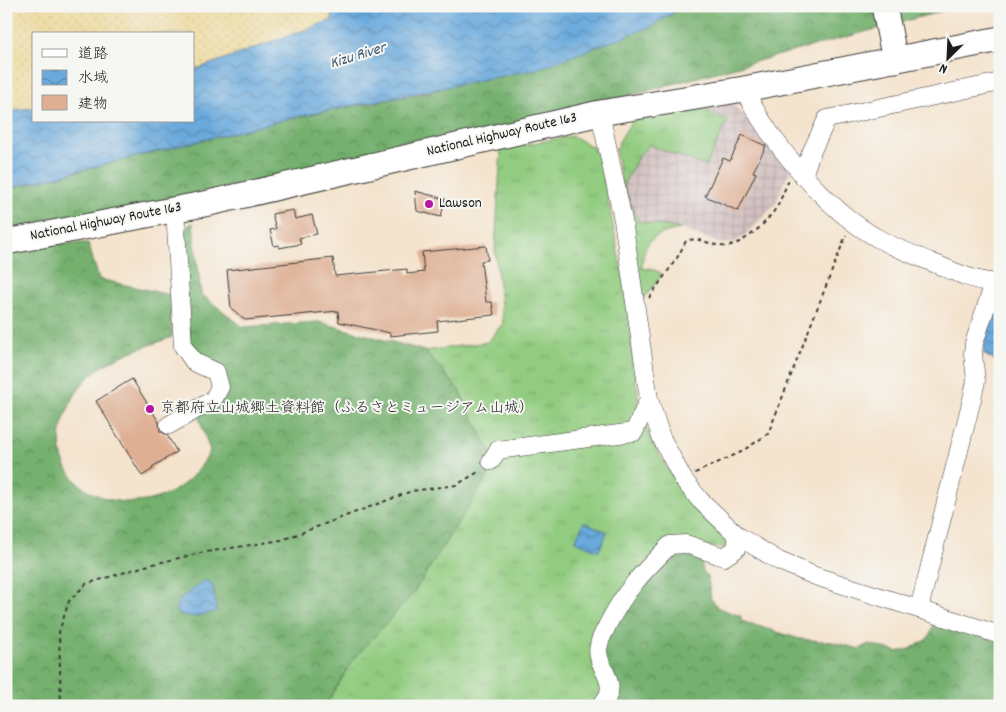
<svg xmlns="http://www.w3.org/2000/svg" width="1006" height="712" viewBox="0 0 1006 712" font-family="Dekko,'Klee One',sans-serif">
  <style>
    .industrial { fill: url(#industrial-grid) }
    .grass { fill: url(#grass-tufts); stroke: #57744e }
    .forest { fill: url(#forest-crowns); stroke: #486645 }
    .sand { fill: url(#sand-dots); stroke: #857b5d }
    .water { fill: url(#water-waves); stroke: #42627c }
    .building { fill: #deaf93 }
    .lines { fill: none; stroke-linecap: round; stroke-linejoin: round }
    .minor-casing { stroke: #3c3a37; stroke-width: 19 }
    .highway-casing { stroke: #3c3a37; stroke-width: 27 }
    .path { stroke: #3c3a37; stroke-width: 2; stroke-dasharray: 4 4; stroke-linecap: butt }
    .minor { stroke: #fff; stroke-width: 18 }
    .highway { stroke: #fff; stroke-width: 25 }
    .poi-dot { fill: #b5179e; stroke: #f6f6f2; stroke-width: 2 }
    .labels { text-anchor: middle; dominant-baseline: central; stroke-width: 4; stroke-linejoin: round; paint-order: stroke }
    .street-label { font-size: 15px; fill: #1c1c1c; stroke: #f6f6f2 }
    .poi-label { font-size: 15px; fill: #1c1c1c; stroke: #f6f6f2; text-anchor: start }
    .water-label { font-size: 16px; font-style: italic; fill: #3f5b72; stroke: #f6f6f2 }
  </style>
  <defs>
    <pattern id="industrial-grid" width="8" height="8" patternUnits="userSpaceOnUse" patternTransform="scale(1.25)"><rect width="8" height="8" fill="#d2bfc0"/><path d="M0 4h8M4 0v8" fill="none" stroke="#b4a4a4"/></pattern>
    <pattern id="grass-tufts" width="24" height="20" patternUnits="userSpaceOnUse" patternTransform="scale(1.25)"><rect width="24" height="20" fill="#92cc80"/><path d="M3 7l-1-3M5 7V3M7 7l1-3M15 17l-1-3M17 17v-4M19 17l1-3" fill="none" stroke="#7daf6e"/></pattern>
    <pattern id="forest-crowns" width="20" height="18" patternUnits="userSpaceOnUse" patternTransform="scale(1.25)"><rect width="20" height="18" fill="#75b06e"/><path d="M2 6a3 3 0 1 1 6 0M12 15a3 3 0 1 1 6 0" fill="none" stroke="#5f8e5a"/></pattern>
    <pattern id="sand-dots" width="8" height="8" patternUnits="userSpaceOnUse" patternTransform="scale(1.25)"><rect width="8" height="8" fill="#eeda9e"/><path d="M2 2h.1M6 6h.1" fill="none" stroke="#ccba88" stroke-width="1.8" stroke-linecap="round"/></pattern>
    <pattern id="water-waves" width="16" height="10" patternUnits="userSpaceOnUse" patternTransform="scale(1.25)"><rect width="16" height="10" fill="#69a9dc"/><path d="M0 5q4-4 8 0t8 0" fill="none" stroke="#5689b2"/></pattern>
  </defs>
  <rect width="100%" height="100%" fill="#f6f6f2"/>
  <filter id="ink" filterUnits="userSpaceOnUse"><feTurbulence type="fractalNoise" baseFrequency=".02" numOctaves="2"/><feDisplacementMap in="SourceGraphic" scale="10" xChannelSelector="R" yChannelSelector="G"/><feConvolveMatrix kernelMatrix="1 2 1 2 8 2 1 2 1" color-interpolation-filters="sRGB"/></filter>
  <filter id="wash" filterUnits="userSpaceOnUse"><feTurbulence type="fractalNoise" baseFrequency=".0096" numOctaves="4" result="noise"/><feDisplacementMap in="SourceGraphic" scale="20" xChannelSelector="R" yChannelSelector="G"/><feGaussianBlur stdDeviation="1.12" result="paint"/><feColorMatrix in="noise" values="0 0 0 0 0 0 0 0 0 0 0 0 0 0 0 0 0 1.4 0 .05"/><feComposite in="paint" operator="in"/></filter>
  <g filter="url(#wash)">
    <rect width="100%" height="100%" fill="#f4e3cd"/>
    <polygon class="industrial" points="732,104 775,146 793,171 787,176 776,203 768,212 743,237 733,243 721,244 681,229 638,221 622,185 640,154 649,145 728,120 702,109"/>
    <g class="grass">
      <path d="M702,109L728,120L706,166L649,145L640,154L623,185L638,221L681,229C654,234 643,239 642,269L650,268L661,273V276L642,301L615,148L619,147L618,143L633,119Z"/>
      <polygon points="572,136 593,147 594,152 599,151 624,284 640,412 650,438 668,470 694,507 727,537 724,549 704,545 607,706 325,706 354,659 414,592 459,390 425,351 488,342 503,323 495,251 501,149"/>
    </g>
    <g class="forest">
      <polygon points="685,6 961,6 543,119 6,236 6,189 296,117 425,93 648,28"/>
      <path d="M193,223L201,294L243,327L319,322L425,351L459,390L496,463L414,592L354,659L325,706H6V250L68,243H88L99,279L170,295L172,337C147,347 117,354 96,371C83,381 75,393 69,407C24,500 165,543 210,451L198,415L222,394L191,355L182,235L186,227Z"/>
      <polygon points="670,548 700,552 702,569 708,578 711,599 718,608 741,616 741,621 800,639 832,642 860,649 869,644 898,652 910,649 926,640 930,635 934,621 1000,642 1000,706 607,706 603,641"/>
    </g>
    <polygon class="sand" points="6,6 332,6 332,20 194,70 194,34 34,34 34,108 6,111"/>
    <g class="water">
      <polygon points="332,6 685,6 648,28 537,69 296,117 6,189 6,111 34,108 34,121 194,121 194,70 332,20"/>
      <polygon points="998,296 1000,296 1000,364 985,355 983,350"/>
      <polygon points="584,522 607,532 599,551 575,541"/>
      <polygon points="204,581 209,581 213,587 217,611 193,617 178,614 175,609 181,598"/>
    </g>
    <g id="blocks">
      <g class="building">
        <polygon points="742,135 766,146 753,172 756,173 738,211 705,196 723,158 730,161"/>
        <polygon points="415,191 445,199 441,217 417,211"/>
        <polygon points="293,210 295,219 312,215 317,234 299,238 301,244 279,248 279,245 274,246 270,230 276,229 272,214"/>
        <polygon points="486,246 488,260 481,261 486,302 492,302 494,315 437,321 438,331 390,336 390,333 339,322 338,311 245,320 231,308 227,270 333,258 335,276 407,269 407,274 424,272 422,252"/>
        <polygon points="132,379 159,422 160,431 167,435 177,452 152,467 153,469 142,476 96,401"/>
      </g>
    </g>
  </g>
  <g filter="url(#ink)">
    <use href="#blocks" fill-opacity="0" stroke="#3c3a37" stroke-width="1"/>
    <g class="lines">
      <g class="minor-casing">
        <g id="minor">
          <path d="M744,89C769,141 827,211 879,239C896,248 914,255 931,262C952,271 977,283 1000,283"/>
          <polyline points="600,113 623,220 649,399 661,437 683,479 700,500 738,536 779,561 815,576 1000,635"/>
          <polyline points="803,176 810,155 827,119 1000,82"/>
          <polyline points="169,425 213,400 220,387 216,372 194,362 183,346 175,209"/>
          <polyline points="491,461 498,450 634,432 649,399"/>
          <polyline points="919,609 972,399 976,381 973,354 974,343 994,283"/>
          <path d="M600,706C625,683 593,668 599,645C600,638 605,631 608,624C626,589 643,572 670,545L686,544L724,557L736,549L738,536"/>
        </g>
      </g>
      <g class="highway-casing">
        <g id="highway">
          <polyline points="884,6 895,60"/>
          <polyline points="6,242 209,203 600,113 744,89 1000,39"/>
        </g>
      </g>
      <g class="path">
        <path d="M649,298L677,258L686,241C697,236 708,244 720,246C741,249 768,222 778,205C782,197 785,188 789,180"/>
        <polyline points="695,473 741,452 768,434 846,235"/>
        <polyline points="61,706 59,632 69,601 86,584 145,566 200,553 282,540 412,491 456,485 480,471"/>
      </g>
      <use href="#minor" class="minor"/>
      <use href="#highway" class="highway"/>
    </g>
  </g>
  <g class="poi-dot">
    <circle cx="429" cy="204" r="5"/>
    <circle cx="150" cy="409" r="5"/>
  </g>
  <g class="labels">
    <g class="street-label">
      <text transform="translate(502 135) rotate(-13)">National Highway Route 163</text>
      <text transform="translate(106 222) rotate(-11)">National Highway Route 163</text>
    </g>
    <g class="poi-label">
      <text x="439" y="204">Lawson</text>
      <text x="160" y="409">京都府立山城郷土資料館（ふるさとミュージアム山城）</text>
    </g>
    <g class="water-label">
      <text transform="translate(358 56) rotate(-17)">Kizu River</text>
    </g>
  </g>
  <rect width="1006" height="712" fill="none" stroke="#f6f6f2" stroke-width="25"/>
  <rect x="32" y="32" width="162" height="90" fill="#f6f6f2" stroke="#9f9f9c"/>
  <rect x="42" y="49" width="25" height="8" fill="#ffffff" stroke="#9f9f9c"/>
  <text x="78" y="58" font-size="15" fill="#1c1c1c">道路</text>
  <rect x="42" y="70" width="25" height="15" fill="url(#water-waves)" stroke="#9f9f9c"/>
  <text x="78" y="82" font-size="15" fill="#1c1c1c">水域</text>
  <rect x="42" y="95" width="25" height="15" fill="#deaf93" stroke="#9f9f9c"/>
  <text x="78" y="108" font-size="15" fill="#1c1c1c">建物</text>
  <g transform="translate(948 58) rotate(204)" stroke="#f6f6f2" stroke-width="4" paint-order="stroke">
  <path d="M0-4L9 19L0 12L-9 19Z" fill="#1c1c1c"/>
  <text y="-8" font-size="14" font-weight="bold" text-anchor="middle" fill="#1c1c1c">N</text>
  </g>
</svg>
